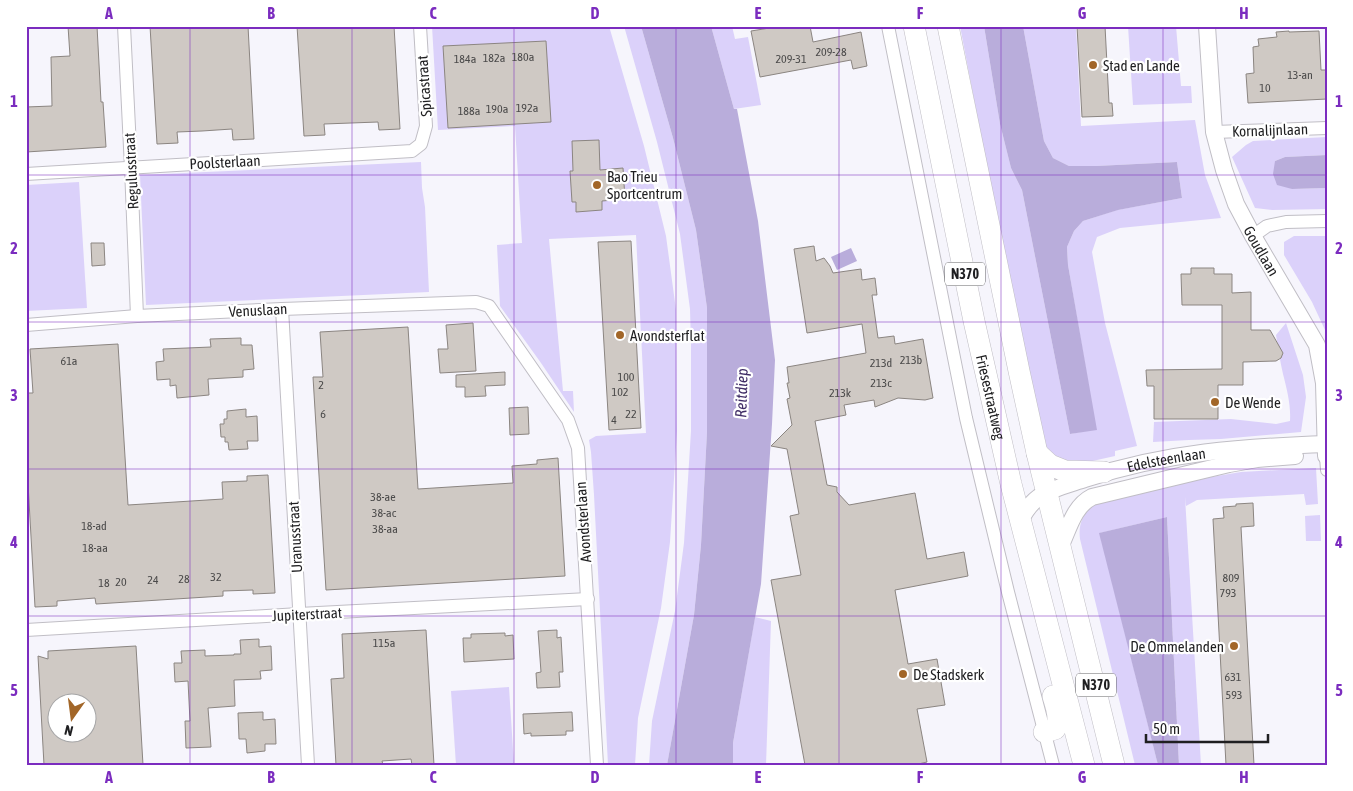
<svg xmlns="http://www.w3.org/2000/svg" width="1353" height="791" viewBox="0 0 1353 791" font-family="'Asap Condensed',sans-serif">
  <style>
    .green { fill: #dbd1fa }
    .water { fill: #b9addb }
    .building { fill: #cfc9c4; stroke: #8b8581; fill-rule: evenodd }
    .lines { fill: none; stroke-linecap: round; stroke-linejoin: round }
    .minor-casing { stroke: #c0bec5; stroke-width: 14 }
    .tertiary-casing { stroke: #c0bec5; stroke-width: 18 }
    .trunk-casing { stroke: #c0bec5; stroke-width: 22 }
    .minor { stroke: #fff; stroke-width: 12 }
    .tertiary { stroke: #fff; stroke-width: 16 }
    .trunk { stroke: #fff; stroke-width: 21 }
    .grid { fill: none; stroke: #7b2cbf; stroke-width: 1; stroke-opacity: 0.55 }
    .poi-dot { fill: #a26628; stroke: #fff; stroke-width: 2 }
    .labels { text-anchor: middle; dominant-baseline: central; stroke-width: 4.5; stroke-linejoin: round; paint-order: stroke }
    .number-label { font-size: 12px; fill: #4b4a4a }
    .shield { fill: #fff; stroke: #626264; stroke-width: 1 }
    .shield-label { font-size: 14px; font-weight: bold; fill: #1f1f21 }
    .poi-label { font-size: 15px; fill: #1f1f21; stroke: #fff; text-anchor: start }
    .street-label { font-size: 15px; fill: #1f1f21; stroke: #fff }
    .water-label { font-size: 16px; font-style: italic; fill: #402d66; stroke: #fff }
    .neatline { fill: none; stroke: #7b2cbf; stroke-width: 2 }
    .grid-label { font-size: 16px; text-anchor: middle; font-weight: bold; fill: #7b2cbf }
  </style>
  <rect width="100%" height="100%" fill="#f6f5fc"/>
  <g class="green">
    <polygon points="432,26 609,26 644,146 666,236 676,310 677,431 670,542 661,608 638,718 635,765 608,765 594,495 591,452 589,440 596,436 646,433 636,235 549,239 563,391 573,391 574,412 541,363 500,306 497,245 522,243 515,126 438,130"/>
    <polygon points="624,26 641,26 673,138 696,230 707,308 707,432 701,545 694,615 667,765 649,765 652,721 675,611 684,543 691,431 691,344 690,309 680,234 657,142"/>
    <polygon points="711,26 732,26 735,39 748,37 761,105 734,109"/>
    <polygon points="960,26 984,26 1000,124 1011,168 1022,190 1070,434 1096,429 1068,265 1067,247 1074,231 1083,221 1117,210 1182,198 1177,162 1096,166 1069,166 1053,158 1044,141 1023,26 1076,26 1081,126 1195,120 1205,175 1221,218 1120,228 1097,237 1092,252 1105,323 1137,446 1115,451 1115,456 1088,462 1068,465 1046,449 1009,283"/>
    <polygon points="1128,26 1176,26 1181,86 1191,86 1192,103 1133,105"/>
    <polygon points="1327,137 1327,155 1285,157 1275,161 1292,189 1327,188 1327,209 1272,210 1255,208 1232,157 1246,145 1253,141"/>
    <polygon points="421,162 422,188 425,207 429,292 146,305 140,175"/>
    <polygon points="79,182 87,308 26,311 26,185"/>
    <polygon points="1294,236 1327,236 1327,329 1325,330 1312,302 1284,255 1284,242"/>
    <path d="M1286,323L1303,375L1306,397L1301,432L1221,439L1189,440L1153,442L1154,422L1231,419L1276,424L1290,421C1291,405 1287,390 1283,374C1280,361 1278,348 1276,335Z"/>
    <path d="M1316,468L1318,504L1306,505L1304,494L1197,500L1186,506L1185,497L1201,765H1179L1167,517L1100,533L1158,765H1135L1080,539C1078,524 1083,515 1092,505L1199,479L1241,472Z"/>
    <polygon points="1320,515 1321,541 1306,541 1305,516"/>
    <polygon points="755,617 771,621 766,765 733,765 733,743"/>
    <polygon points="509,687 514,765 456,765 451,691"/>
  </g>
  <g class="water">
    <polygon points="641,26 711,26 734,109 737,109 758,221 775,360 772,424 761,584 733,743 733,765 667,765 694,615 701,545 707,432 707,308 696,230 673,138"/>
    <polygon points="984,26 1023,26 1044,141 1053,158 1069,166 1096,166 1177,162 1182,198 1118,210 1083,221 1074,231 1067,247 1068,265 1097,430 1070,434 1022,190 1011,168 1000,124"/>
    <polygon points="1327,155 1327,188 1292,189 1277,185 1273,174 1275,161 1285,157"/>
    <polygon points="851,248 857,261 837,270 831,257"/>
    <polygon points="1167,517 1179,765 1158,765 1099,533"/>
  </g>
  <g class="building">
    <polygon points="68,26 97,26 101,102 103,102 106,147 26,152 26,107 52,106 51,57 70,56"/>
    <polygon points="150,26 248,26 254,139 233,140 232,129 202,131 177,132 178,143 157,144"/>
    <polygon points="297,26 394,26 400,129 379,130 378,122 324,124 325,135 304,136"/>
    <polygon points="782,26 810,26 813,42 861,32 867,66 853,69 851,60 760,77 751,31"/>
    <polygon points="1077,26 1105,26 1109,103 1112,103 1113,116 1082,117"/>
    <polygon points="1289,31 1289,32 1319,31 1321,70 1327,70 1327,99 1248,103 1246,74 1254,73 1253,47 1259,46 1258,39 1277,37 1276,32"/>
    <polygon points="546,41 551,122 448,128 443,46"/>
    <polygon points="599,140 600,170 623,168 625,199 602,201 602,210 576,212 576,202 572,202 570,171 573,171 572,141"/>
    <polygon points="631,241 641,428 609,430 598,242"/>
    <polygon points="91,243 104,243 105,265 92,266"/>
    <polygon points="814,246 816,261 824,258 830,266 833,273 861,269 862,280 875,278 877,295 872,295 878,338 894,336 895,344 923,339 933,398 925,400 898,398 875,407 874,400 844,405 846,415 815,421 827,485 837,487 837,492 849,505 915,493 927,559 964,552 968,576 895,590 908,664 937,659 945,705 917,709 927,762 914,765 805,765 771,580 801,575 790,516 799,514 787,449 771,446 792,425 787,399 790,398 787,383 789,383 787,367 866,353 862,324 807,333 794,249"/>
    <polygon points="1191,268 1214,268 1214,274 1232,274 1232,293 1251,292 1251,330 1270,330 1283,353 1281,358 1276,361 1243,362 1243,385 1218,385 1218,419 1154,419 1154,386 1147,386 1146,370 1222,369 1222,305 1182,305 1181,274 1191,274"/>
    <polygon points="473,323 476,371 440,373 438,349 448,349 446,325"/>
    <polygon points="408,327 418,489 513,483 512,466 537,464 537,460 558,458 565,576 326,590 313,377 323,377 320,332"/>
    <polygon points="241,338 241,345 252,345 254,369 243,370 243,377 208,379 209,395 177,398 176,385 170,386 170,379 157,380 156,362 164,361 163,349 211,347 210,339"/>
    <polygon points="118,344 128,505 223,499 222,482 247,481 247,476 268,475 275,593 253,594 253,590 223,591 223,596 96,604 95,598 57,601 57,606 35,607 26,448 26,393 33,393 30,349"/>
    <polygon points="505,372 505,385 485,386 486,396 465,397 465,387 456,387 456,375"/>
    <polygon points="528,407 529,434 510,435 509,408"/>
    <polygon points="246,409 246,417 257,416 258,441 247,441 248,449 229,450 228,442 225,442 225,437 221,437 220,424 224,424 224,419 227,419 227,411"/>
    <polygon points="1253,503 1254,526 1241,527 1254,765 1226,765 1213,519 1224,518 1223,507 1236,506 1236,504"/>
    <polygon points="426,630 434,765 412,765 411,759 382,761 383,765 336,765 331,679 344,678 342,634"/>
    <polygon points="557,630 557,638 561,637 563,672 559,672 560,687 537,688 536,673 541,672 538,631"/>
    <polygon points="505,633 505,636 513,635 514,659 464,662 463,638 471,638 471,634"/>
    <polygon points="259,639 259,647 271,646 272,670 260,671 261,679 234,680 235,706 208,708 211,747 186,748 185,721 190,721 188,681 175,682 174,663 182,663 181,651 205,650 205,656 234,655 234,654 241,654 240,640"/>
    <path d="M136,646L143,765H44L38,656L48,659V651ZM58,704H88V734H58Z"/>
    <polygon points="263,712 263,720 275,719 276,744 265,744 265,751 247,753 246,739 239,739 238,713"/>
    <polygon points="572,712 573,731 566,731 566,735 531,736 531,733 524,734 523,714"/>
  </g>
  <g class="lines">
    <g class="minor-casing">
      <g id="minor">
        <polyline points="124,26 131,168 137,316"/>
        <polyline points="888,26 966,418 1008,592 1053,765"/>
        <polyline points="1214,132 1327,128"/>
        <polyline points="26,174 412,151 421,144 426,126 420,26"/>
        <polyline points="1253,236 1267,226 1286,222 1327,221"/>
        <polyline points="282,309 308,765"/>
        <polyline points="26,325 137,316 282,309 476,302 489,306 568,420 578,448 597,765"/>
        <polyline points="1326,456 1327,470"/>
        <polyline points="26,630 299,614 588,599"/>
      </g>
    </g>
    <g class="tertiary-casing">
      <g id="tertiary">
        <path id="s1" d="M1207,26L1214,132L1224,170L1236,204L1253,236L1317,345L1324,383L1326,456"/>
        <path id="s2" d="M1020,521C1025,511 1031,503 1039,497C1052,488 1070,484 1085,479C1166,452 1243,447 1327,444"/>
        <path d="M1061,545C1069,528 1074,506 1092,497L1229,464L1257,459L1295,456"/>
      </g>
    </g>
    <g class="trunk-casing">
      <g id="trunk">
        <path id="s3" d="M914,26L974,321L1011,484L1084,765"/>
        <polyline points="948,26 1019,371 1037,453 1114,765"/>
        <polyline points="1037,453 1050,465 1065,471 1104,472"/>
        <path d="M1044,732L1055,729C1062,720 1056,707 1053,696"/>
      </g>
    </g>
    <use href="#minor" class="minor"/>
    <use href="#tertiary" class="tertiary"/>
    <use href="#trunk" class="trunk"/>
  </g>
  <path class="grid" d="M190,26V765M352,26V765M514,26V765M676,26V765M839,26V765M1001,26V765M1163,26V765M26,175H1327M26,322H1327M26,469H1327M26,616H1327"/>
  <g class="poi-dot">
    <circle cx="1093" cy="65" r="5"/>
    <circle cx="597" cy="185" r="5"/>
    <circle cx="620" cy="335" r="5"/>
    <circle cx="1215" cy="402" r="5"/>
    <circle cx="1234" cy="646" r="5"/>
    <circle cx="903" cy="674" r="5"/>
  </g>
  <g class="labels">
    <g class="number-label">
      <text x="831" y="52">209-28</text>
      <text x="523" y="57">180a</text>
      <text x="494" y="58">182a</text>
      <text x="465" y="59">184a</text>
      <text x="791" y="59">209-31</text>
      <text x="1300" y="75">13-an</text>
      <text x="1265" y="88">10</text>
      <text x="527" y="108">192a</text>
      <text x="497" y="109">190a</text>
      <text x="469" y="111">188a</text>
      <text x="911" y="360">213b</text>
      <text x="69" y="361">61a</text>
      <text x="881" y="363">213d</text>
      <text x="626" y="377">100</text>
      <text x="881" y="383">213c</text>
      <text x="321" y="385">2</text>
      <text x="620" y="392">102</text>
      <text x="840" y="393">213k</text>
      <text x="323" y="414">6</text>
      <text x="631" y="414">22</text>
      <text x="614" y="420">4</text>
      <text x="383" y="497">38-ae</text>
      <text x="384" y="513">38-ac</text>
      <text x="94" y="526">18-ad</text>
      <text x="385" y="529">38-aa</text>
      <text x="95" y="548">18-aa</text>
      <text x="216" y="577">32</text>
      <text x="1231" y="578">809</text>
      <text x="184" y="579">28</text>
      <text x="153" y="580">24</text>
      <text x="121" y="582">20</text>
      <text x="104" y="583">18</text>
      <text x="1228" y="593">793</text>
      <text x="384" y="643">115a</text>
      <text x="1233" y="677">631</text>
      <text x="1234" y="695">593</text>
    </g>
    <g class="shield">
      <rect x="945" y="262.5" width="40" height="23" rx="4"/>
      <rect x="1076" y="673.5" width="40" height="23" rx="4"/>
    </g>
    <g class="shield-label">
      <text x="965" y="274">N370</text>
      <text x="1096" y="685">N370</text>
    </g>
    <g class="poi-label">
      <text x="1103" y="65">Stad en Lande</text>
      <text x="607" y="176">Bao Trieu<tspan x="607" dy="17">Sportcentrum</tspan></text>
      <text x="630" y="335">Avondsterflat</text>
      <text x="1225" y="402">De Wende</text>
      <text x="1224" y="646" text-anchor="end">De Ommelanden</text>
      <text x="913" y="674">De Stadskerk</text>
    </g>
    <g class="street-label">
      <text transform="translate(424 86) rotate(-94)">Spicastraat</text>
      <text transform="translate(1270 130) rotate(-2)">Kornalijnlaan</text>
      <text transform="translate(225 162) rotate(-3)">Poolsterlaan</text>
      <text transform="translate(131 171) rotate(-93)">Regulusstraat</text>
      <text stroke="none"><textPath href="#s1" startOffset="235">Goudlaan</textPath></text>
      <text transform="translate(258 310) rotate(-3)">Venuslaan</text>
      <text stroke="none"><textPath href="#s3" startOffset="379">Friesestraatweg</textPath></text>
      <text stroke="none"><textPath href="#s2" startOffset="164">Edelsteenlaan</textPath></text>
      <text transform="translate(583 522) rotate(-94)">Avondsterlaan</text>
      <text transform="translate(295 537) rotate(-93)">Uranusstraat</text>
      <text transform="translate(307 614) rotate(-3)">Jupiterstraat</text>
    </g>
    <g class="water-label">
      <text transform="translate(741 393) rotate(-88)">Reitdiep</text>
    </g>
  </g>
  <rect width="1353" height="791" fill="none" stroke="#ffffff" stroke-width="55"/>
  <g transform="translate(72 718) rotate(194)"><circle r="24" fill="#ffffff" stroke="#a5a5a6"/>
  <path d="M0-4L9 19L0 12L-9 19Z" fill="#a26628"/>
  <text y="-8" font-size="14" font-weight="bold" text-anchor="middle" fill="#1f1f21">N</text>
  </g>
  <path d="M1146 734v8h122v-8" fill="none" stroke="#1f1f21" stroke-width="2.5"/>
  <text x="1153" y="734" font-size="15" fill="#1f1f21" stroke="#ffffff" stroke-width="4" paint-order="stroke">50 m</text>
  <rect x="28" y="28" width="1298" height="736" class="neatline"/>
  <g class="grid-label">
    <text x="109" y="19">A</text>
    <text x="271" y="19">B</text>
    <text x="433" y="19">C</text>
    <text x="595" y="19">D</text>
    <text x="758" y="19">E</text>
    <text x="920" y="19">F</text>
    <text x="1082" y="19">G</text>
    <text x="1244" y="19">H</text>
    <text x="14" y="107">1</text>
    <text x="1339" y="107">1</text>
    <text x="14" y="254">2</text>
    <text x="1339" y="254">2</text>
    <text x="14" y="401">3</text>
    <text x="1339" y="401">3</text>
    <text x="14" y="548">4</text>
    <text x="1339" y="548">4</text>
    <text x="14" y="696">5</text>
    <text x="1339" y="696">5</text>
    <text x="109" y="783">A</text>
    <text x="271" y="783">B</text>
    <text x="433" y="783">C</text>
    <text x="595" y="783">D</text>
    <text x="758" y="783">E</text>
    <text x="920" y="783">F</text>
    <text x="1082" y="783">G</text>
    <text x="1244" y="783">H</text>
  </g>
</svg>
